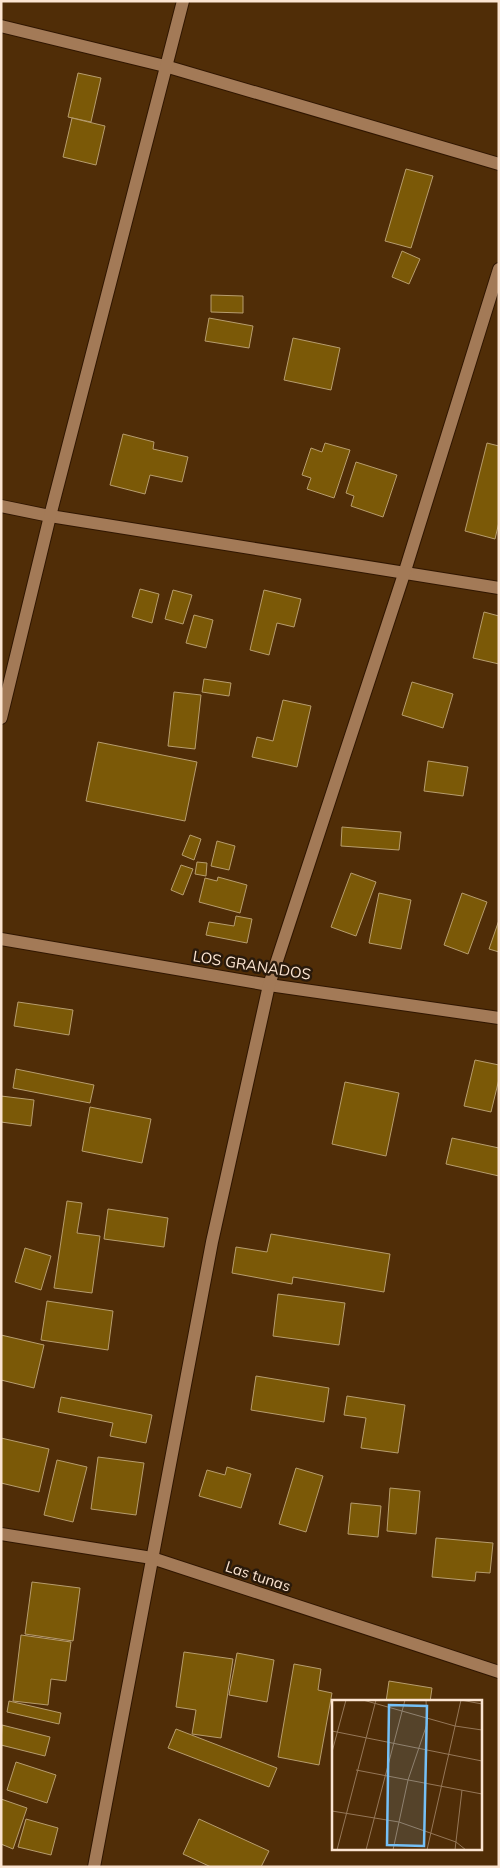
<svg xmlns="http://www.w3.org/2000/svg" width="500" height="1868" viewBox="0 0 500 1868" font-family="Mulish,sans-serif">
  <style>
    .building { fill: #7b5907; stroke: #b79d6e }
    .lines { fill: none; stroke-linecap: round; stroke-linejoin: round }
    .minor-casing { stroke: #301600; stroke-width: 14 }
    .tertiary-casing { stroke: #301600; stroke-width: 14 }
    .minor { stroke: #a37a57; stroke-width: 12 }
    .tertiary { stroke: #a37a57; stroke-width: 12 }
    .labels { text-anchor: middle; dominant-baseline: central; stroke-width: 5; stroke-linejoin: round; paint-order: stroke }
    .street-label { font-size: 15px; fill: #fce5d2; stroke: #2a1a0b }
    .inset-road { fill: none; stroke: #957758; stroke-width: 1 }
    .view { fill: #75c0f6; fill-opacity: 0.15; stroke: #75c0f6; stroke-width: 2.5 }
    .inset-edge { fill: none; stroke: #fce5d2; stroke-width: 2.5 }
  </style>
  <rect width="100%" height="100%" fill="#502d07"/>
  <g class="building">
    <polygon points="78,73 101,78 91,122 68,117"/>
    <polygon points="72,118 105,126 96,165 63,157"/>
    <polygon points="406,169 433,176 411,248 385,241"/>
    <polygon points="402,251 420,259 409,284 392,277"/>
    <polygon points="211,295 243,296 243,313 211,312"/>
    <polygon points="209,318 253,326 249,348 205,341"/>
    <polygon points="293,338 340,348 331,390 284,380"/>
    <polygon points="123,434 154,442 153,449 188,457 182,482 150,475 145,494 110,485"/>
    <polygon points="325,443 350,450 334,498 307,489 311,478 302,475 311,448 322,452"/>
    <polygon points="487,443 499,446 499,522 495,539 465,531"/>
    <polygon points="356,462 397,475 383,517 351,506 354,496 346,493"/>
    <polygon points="140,589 159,594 152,623 132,617"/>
    <polygon points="173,590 192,595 183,624 165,619"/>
    <polygon points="264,590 301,599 294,627 277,623 269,655 250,650"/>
    <polygon points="484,612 499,616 499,664 473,658"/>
    <polygon points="194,615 213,620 206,648 186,643"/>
    <polygon points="204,679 231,683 229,696 202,692"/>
    <polygon points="412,682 453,694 443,728 402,715"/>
    <polygon points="174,692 201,695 195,749 168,746"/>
    <polygon points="283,700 311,706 297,767 252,757 257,737 273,741"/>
    <polygon points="98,742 197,762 185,821 86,801"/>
    <polygon points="428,761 468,767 463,796 424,791"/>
    <polygon points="342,827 401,832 399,850 341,846"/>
    <polygon points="190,835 201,839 194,860 182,855"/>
    <polygon points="217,841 235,846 229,870 211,866"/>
    <polygon points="197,862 207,863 206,876 195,874"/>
    <polygon points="181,865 193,869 183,895 171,890"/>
    <polygon points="351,873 376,882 356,936 331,927"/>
    <polygon points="218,877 247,885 240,913 199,902 205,878 217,881"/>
    <polygon points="379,893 411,900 401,949 369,943"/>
    <polygon points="462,893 487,902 468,954 444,945"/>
    <polygon points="236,916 252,919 247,943 206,935 209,922 234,926"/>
    <polygon points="499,920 499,952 489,949"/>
    <polygon points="18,1002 73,1010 69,1035 14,1026"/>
    <polygon points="475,1060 499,1065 499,1079 491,1112 464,1106"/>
    <polygon points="16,1069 94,1085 90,1103 13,1088"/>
    <polygon points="345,1082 399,1093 386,1156 332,1144"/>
    <polygon points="1,1096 34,1100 31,1126 1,1122"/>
    <polygon points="90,1107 151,1119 142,1163 82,1151"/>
    <polygon points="452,1138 499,1148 499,1176 446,1164"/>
    <polygon points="67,1201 82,1203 77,1233 100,1236 92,1293 54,1288"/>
    <polygon points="108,1209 168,1218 164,1247 104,1239"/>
    <polygon points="271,1234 390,1254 384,1292 293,1277 292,1284 232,1273 236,1247 267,1252"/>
    <polygon points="25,1248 51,1256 41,1290 15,1282"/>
    <polygon points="278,1294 345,1303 339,1345 273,1336"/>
    <polygon points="47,1301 113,1311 108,1350 41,1340"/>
    <polygon points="1,1335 44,1345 34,1388 1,1380"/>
    <polygon points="256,1376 329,1388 324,1422 251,1410"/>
    <polygon points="347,1396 405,1405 398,1453 361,1448 366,1418 344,1415"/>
    <polygon points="61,1397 152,1415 146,1443 110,1436 113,1423 58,1412"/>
    <polygon points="1,1438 49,1449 39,1492 1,1483"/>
    <polygon points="98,1457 144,1463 136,1515 91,1509"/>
    <polygon points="57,1460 87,1467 73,1522 44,1515"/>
    <polygon points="227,1467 251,1474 241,1508 199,1496 207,1470 225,1475"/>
    <polygon points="296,1468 323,1476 306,1532 279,1524"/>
    <polygon points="390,1488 420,1491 416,1534 387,1531"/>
    <polygon points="351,1503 381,1506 378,1537 348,1534"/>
    <polygon points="436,1538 493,1543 490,1573 476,1572 475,1581 432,1577"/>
    <polygon points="32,1582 80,1588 73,1641 25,1634"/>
    <polygon points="21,1635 71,1642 66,1681 51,1679 48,1705 13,1701"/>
    <polygon points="184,1652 233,1659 221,1738 192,1734 196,1710 176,1707"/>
    <polygon points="237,1653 274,1660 267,1702 229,1695"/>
    <polygon points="294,1664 321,1669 318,1690 332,1693 319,1765 278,1757"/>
    <polygon points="389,1681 432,1688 430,1702 386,1702"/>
    <polygon points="9,1701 61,1713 59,1724 7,1712"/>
    <polygon points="2,1725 50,1737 45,1756 1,1745"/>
    <polygon points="176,1729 277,1768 269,1787 168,1748"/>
    <polygon points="16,1762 56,1775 47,1803 7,1790"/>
    <polygon points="1,1799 27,1808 13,1849 1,1844"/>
    <polygon points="26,1819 58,1828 51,1855 18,1847"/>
    <polygon points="199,1819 269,1851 261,1867 211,1867 183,1854"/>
  </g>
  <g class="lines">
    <g class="minor-casing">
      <g id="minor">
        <polyline points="1,26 165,66 499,164"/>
        <polyline points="1,506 50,516 499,588"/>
        <polyline points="1,718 50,516 183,1"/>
        <polyline points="1,939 269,985 499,1018"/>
        <polyline points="1,1534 152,1558 499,1672"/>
      </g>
    </g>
    <g class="tertiary-casing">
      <polyline id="tertiary" points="94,1867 212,1242 269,985 404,574 499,269"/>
    </g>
    <use href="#minor" class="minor"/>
    <use href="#tertiary" class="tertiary"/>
  </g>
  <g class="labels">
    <g class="street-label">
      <text transform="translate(252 965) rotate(9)">LOS GRANADOS</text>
      <text transform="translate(258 1576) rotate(18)">Las tunas</text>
    </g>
  </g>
  <g transform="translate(332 1700)">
    <rect width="150" height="150" fill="#502d07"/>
    <path class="inset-road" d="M31,0L123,26L150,30M129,0L150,4M0,31L150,61M0,52L14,0M24,70L150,94M0,111L67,122L124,142L134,150M5,150L44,0M34,150L73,0M61,150L76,80L95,24L94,0M95,150L129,0M123,150L130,90"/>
    <path class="view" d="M57,5L95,6L92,146L55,145Z"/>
    <rect width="150" height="150" class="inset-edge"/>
  </g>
  <rect width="500" height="1868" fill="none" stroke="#fce5d2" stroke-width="5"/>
</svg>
